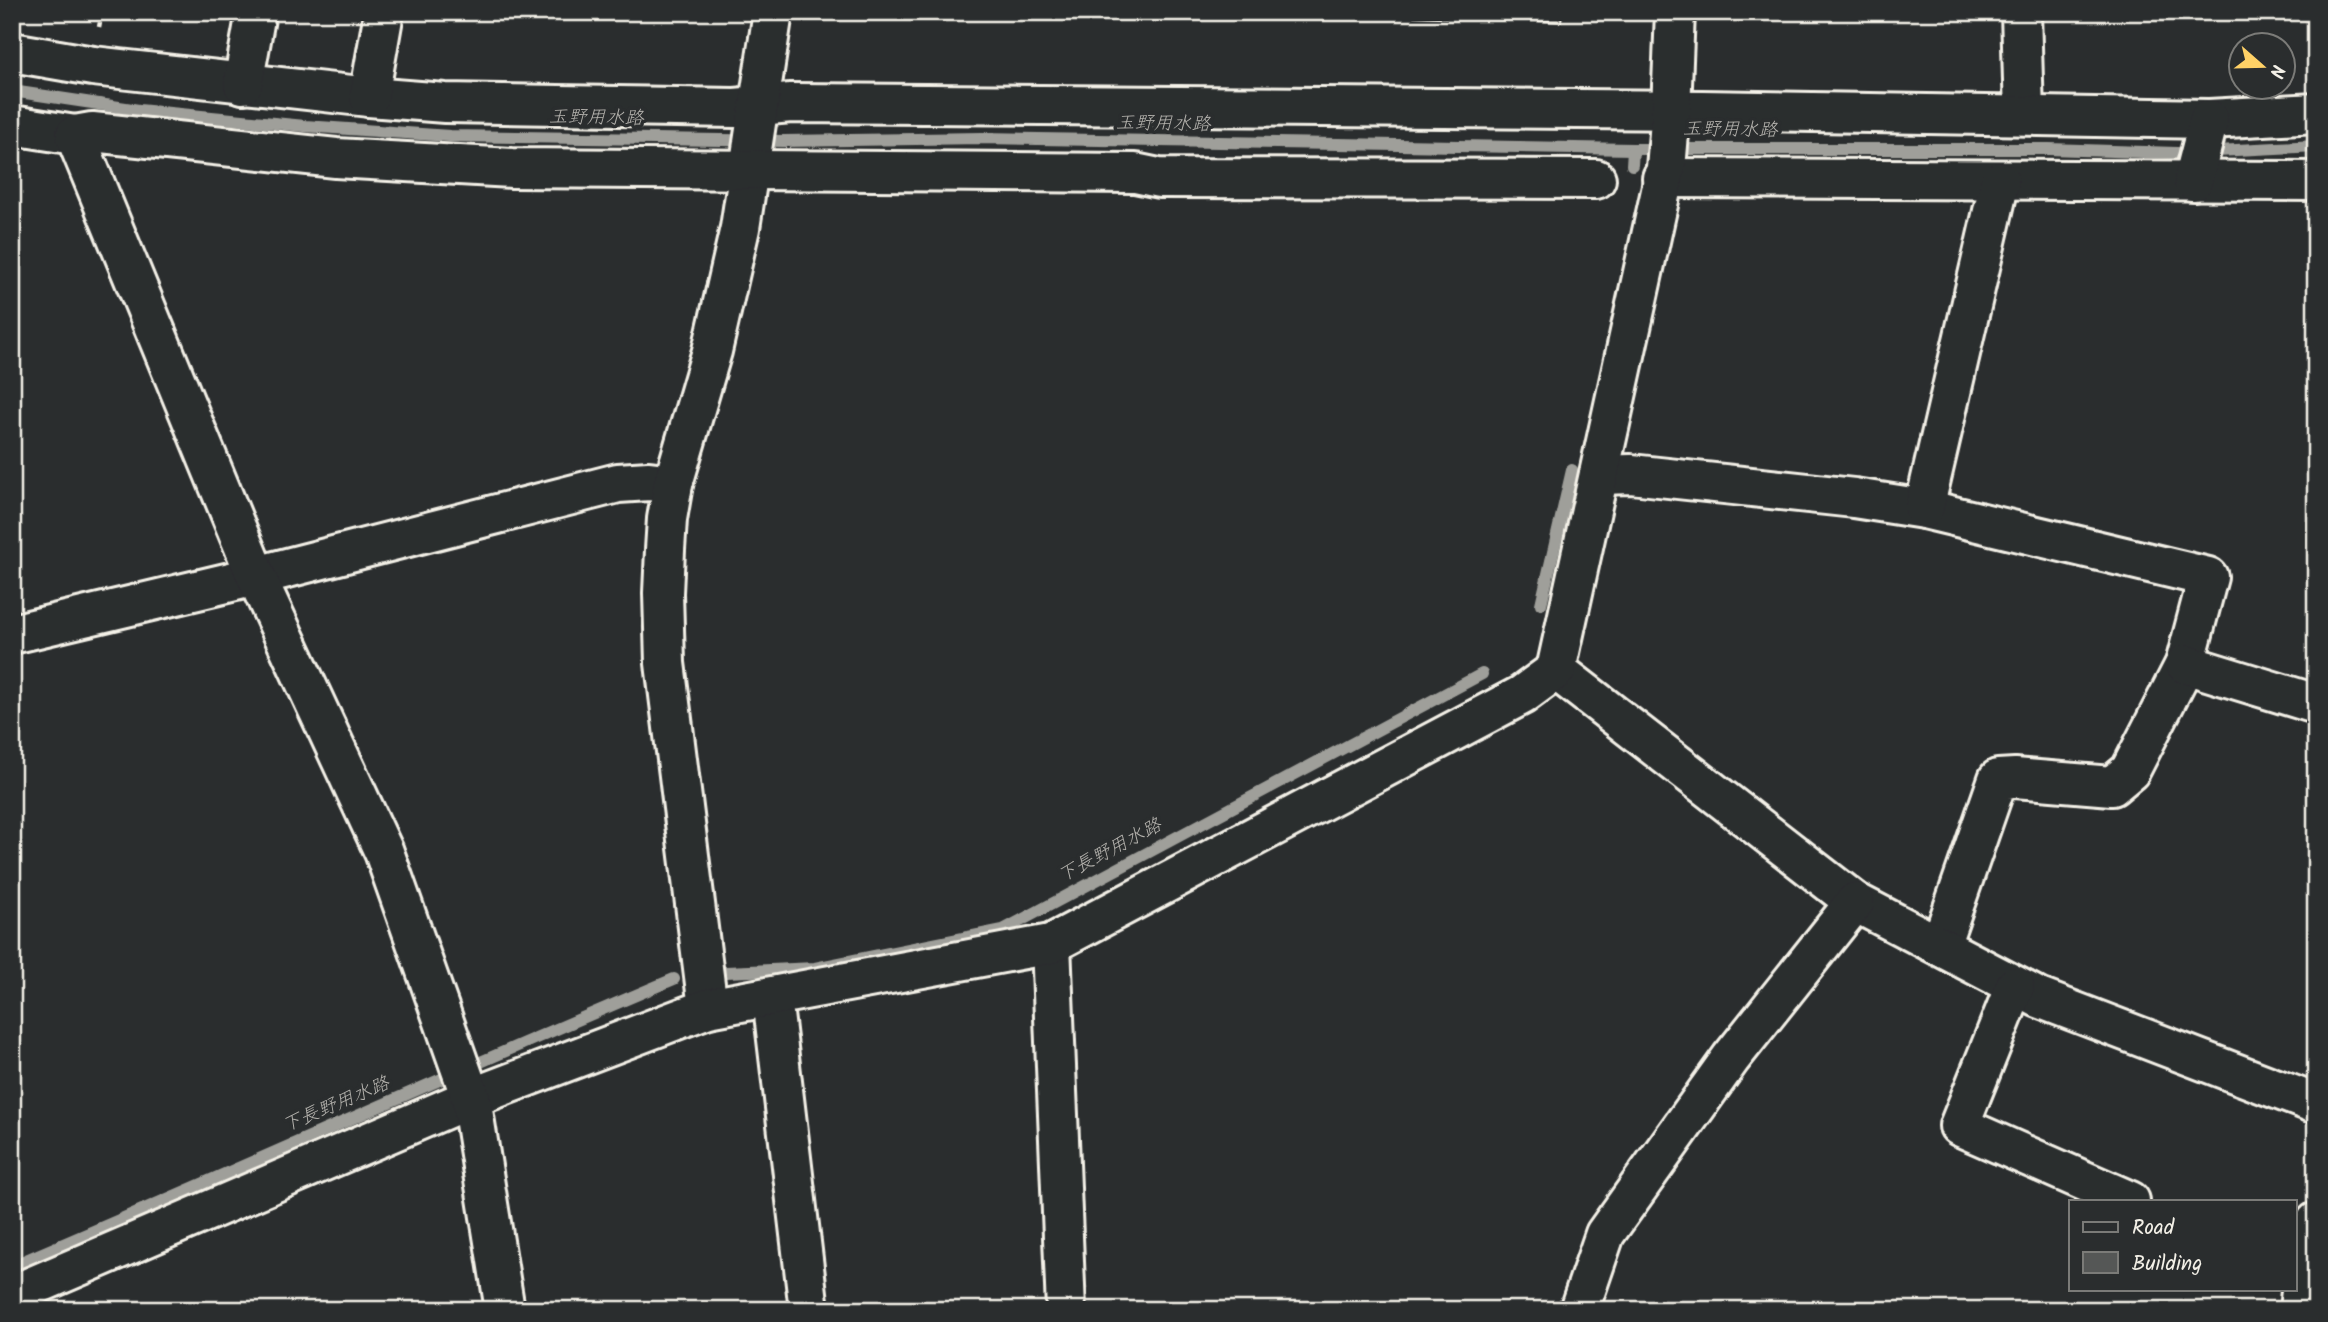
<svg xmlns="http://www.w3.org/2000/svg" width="2328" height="1322" viewBox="0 0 2328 1322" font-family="Kalam,'Klee One',sans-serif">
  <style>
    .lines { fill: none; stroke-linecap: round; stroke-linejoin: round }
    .stream { stroke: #9f9f9a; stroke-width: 12 }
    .building { fill: #555756; stroke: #f4f1e8; stroke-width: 2 }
    .minor-casing { stroke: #f4f1e8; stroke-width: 44 }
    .path { stroke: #f4f1e8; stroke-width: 4.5; stroke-dasharray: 5 5; stroke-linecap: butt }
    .minor { stroke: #2a2d2e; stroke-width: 38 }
    .labels { text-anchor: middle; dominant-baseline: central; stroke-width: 7; stroke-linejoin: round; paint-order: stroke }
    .water-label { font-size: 19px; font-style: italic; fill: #b5b3ae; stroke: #2a2d2e }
  </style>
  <rect width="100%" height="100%" fill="#2a2d2e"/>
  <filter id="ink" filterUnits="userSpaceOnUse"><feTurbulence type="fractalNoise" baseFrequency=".0143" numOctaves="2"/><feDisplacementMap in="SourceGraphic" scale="14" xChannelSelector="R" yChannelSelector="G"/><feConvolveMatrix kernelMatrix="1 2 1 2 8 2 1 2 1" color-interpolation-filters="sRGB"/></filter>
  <g filter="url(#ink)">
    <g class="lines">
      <g class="stream">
        <polyline points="12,91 139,110 305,126 450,136 784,141 982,138 1633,149 2049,149 2177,153 2316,146"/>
        <polyline points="1632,165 1633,149"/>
        <polyline points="1541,604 1572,470"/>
        <polyline points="726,972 815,968 1003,930 1482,674"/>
        <path d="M12,1266C234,1172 452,1072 674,979"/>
      </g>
    </g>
    <polygon class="building" points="1318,12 1562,12 1561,22"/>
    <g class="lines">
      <g class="minor-casing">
        <g id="minor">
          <polyline points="2021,12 2024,115"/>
          <polyline points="12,52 93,66 369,97 445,103 735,108 791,103 1702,110 2209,119 2316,113"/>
          <polyline points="243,84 256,12"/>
          <polyline points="369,97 384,12"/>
          <polyline points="12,125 75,135"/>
          <polyline points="1662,178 2316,181"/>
          <polyline points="2193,181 2209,119"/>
          <polyline points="1600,475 1631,474 1854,498 1924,509 2208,577 2185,664 2130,771 2112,786 2015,778 1998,779 1940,946"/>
          <polyline points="1924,509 2000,181"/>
          <polyline points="12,634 256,576 618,483 649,481 673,484"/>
          <polyline points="2185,664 2316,704"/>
          <polyline points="1556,670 1855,902 2039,998 2316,1104"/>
          <polyline points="1051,944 1066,1310"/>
          <polyline points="2015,986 1959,1126 2130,1201"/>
          <polyline points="772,997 809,1310"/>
          <polyline points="708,1008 665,663 663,593 665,550 667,519 673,484 712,351 740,228 773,12"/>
          <polyline points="12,1295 471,1098 708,1008 1051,944 1522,695 1556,670 1666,168 1671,110 1675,12"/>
          <polyline points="505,1310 471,1098 384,852 256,576 75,135 92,132 336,158 512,168 1135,173 1159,178 1596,179"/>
          <polyline points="1579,1310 1605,1234 1731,1058 1855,902"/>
          <polyline points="2299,1310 2304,1263 2316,1222"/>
        </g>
      </g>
      <polyline class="path" points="99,27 102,12"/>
      <use href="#minor" class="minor"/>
    </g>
  </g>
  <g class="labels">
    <g class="water-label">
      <text transform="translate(596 118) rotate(1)">玉野用水路</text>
      <text transform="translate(1163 124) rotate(1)">玉野用水路</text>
      <text transform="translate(1730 130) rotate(1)">玉野用水路</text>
      <text transform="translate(1110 851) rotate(-28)">下長野用水路</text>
      <text transform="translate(336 1105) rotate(-23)">下長野用水路</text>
    </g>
  </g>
  <rect width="2328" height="1322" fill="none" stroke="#2a2d2e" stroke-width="42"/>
  <rect x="21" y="21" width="2286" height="1280" fill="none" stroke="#f4f1e8" stroke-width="2.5" filter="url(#ink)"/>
  <rect x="2069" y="1200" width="228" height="91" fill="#2a2d2e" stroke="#7b7b78" stroke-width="2"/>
  <rect x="2083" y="1222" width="35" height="10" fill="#2a2d2e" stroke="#7b7b78" stroke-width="2"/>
  <text x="2132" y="1234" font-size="21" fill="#f4f1e8">Road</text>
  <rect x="2083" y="1252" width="35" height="21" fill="#555756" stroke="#7b7b78" stroke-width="2"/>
  <text x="2132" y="1270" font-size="21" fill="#f4f1e8">Building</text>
  <g transform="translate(2262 66) rotate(110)"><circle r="33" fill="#2a2d2e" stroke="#7b7b78" stroke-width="2"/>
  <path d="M0-5L12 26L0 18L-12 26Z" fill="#ffd166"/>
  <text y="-10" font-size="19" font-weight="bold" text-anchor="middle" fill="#f4f1e8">N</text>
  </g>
</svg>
